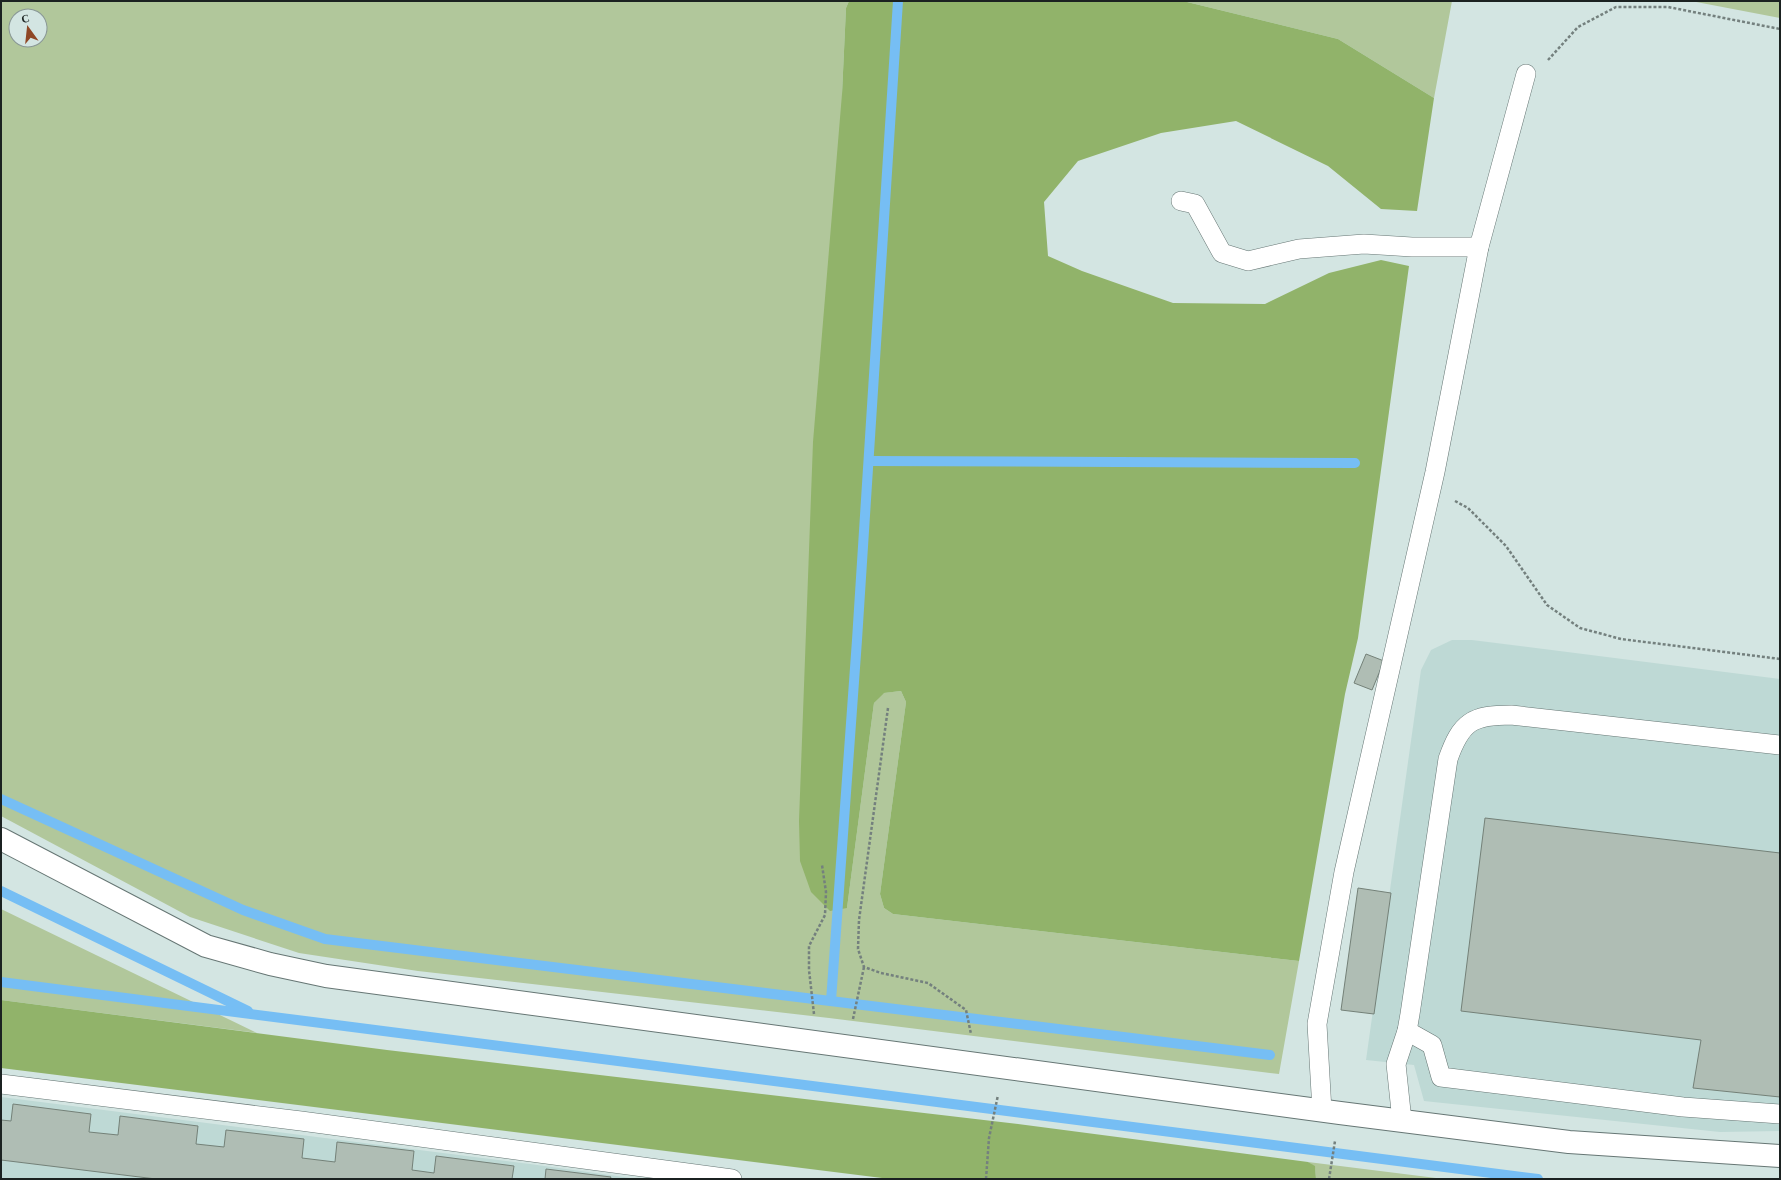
<svg xmlns="http://www.w3.org/2000/svg" width="1781" height="1180" viewBox="0 0 1781 1180" font-family="'Crimson Pro',serif">
  <style>
    .built { fill: #bed9d5 }
    .green { fill: #b1c79b; fill-rule: evenodd }
    .forest { fill: #91b36a }
    .lines { fill: none; stroke-linecap: round; stroke-linejoin: round }
    .stream { stroke: #76bef4; stroke-width: 10 }
    .building { fill: #afbdb4; stroke: #748178 }
    .lane-casing { stroke: #667674; stroke-width: 20 }
    .street-casing { stroke: #667674; stroke-width: 24 }
    .path { stroke: #74807e; stroke-width: 2.5; stroke-dasharray: 3 2; stroke-linecap: butt }
    .lane { stroke: #fff; stroke-width: 19 }
    .street { stroke: #fff; stroke-width: 22 }
  </style>
  <rect width="100%" height="100%" fill="#d3e5e2"/>
  <g class="built">
    <polygon points="1452,640 1472,640 1780,679 1780,1131 1720,1132 1424,1101 1414,1065 1366,1060 1421,670 1431,650"/>
    <polygon points="1,1097 530,1164 638,1179 1,1179"/>
  </g>
  <g class="green">
    <path d="M1,1H849L846,8L842,94L847,908L874,703L883,693L901,691L906,702L880,894L884,908L893,914L1299,961L1279,1074L829,1018L418,971L299,953L190,917L1,816ZM16,16H40V40H16Z"/>
    <polygon points="1183,1 1452,1 1434,98 1338,39"/>
    <polygon points="1691,1 1780,1 1780,18"/>
    <polygon points="1,909 257,1033 1,1000"/>
    <polygon points="1308,1162 1444,1179 1316,1179 1315,1167"/>
  </g>
  <g class="forest">
    <polygon points="849,1 1183,1 1338,39 1434,98 1417,211 1381,209 1328,166 1236,121 1161,133 1078,161 1044,202 1048,256 1082,271 1173,303 1265,304 1329,273 1381,260 1409,266 1358,638 1345,694 1299,961 893,914 884,908 880,894 906,702 901,691 884,693 874,703 847,908 830,911 811,892 800,861 799,821 813,442 842,94 846,8"/>
    <polygon points="1,1000 387,1050 1018,1124 1308,1162 1315,1166 1316,1179 890,1179 1,1068"/>
  </g>
  <g class="lines">
    <g class="stream">
      <polyline points="869,461 1355,463"/>
      <polyline points="1,799 243,910 325,939 1270,1055"/>
      <polyline points="1,891 248,1011"/>
      <polyline points="1,982 1538,1179"/>
      <polyline points="831,1001 857,640 898,1"/>
    </g>
  </g>
  <g class="building">
    <polygon points="1366,654 1384,661 1372,690 1354,683"/>
    <polygon points="1485,818 1780,853 1780,1097 1693,1088 1701,1040 1461,1011"/>
    <polygon points="1358,888 1391,893 1374,1014 1341,1010"/>
    <polygon points="13,1104 91,1114 89,1132 118,1135 120,1116 198,1126 196,1144 224,1147 226,1130 304,1139 302,1158 335,1162 337,1142 414,1151 412,1170 434,1173 436,1156 514,1166 512,1179 156,1179 1,1160 1,1120 11,1121"/>
    <polygon points="546,1169 611,1177 610,1179 545,1179"/>
  </g>
  <g class="lines">
    <g class="lane-casing">
      <g id="lane">
        <polyline points="1181,201 1195,204 1222,253 1248,261 1299,249 1364,244 1412,247 1479,247"/>
        <polyline points="1407,1031 1432,1045 1441,1077 1683,1107 1780,1114"/>
        <polyline points="1,1084 301,1121 732,1179"/>
        <polyline points="1322,1111 1317,1024 1344,872 1435,472 1479,247 1526,74"/>
        <path d="M1402,1121L1396,1064L1407,1031L1410,1014L1448,759C1461,722 1472,715 1511,715L1780,745"/>
      </g>
    </g>
    <g class="street-casing">
      <polyline id="street" points="1,839 206,946 270,964 326,976 1340,1113 1569,1142 1780,1156"/>
    </g>
    <g class="path">
      <polyline points="1548,60 1578,27 1616,7 1668,7 1780,29"/>
      <polyline points="1455,501 1468,508 1506,546 1547,605 1580,628 1621,639 1780,659"/>
      <polyline points="888,708 859,920 858,949 864,967 881,973 928,983 966,1010 971,1034"/>
      <polyline points="814,1014 809,970 809,946 825,915 826,892 822,865"/>
      <polyline points="853,1019 864,967"/>
      <polyline points="986,1179 989,1138 998,1095"/>
      <polyline points="1329,1179 1335,1141"/>
    </g>
    <use href="#lane" class="lane"/>
    <use href="#street" class="street"/>
  </g>
  <rect width="1781" height="1180" fill="none" stroke="#1b2221" stroke-width="4"/>
  <g transform="translate(28 28) rotate(345)"><circle r="19" fill="#d3e5e2" stroke="#899795"/>
  <path d="M0-3L7 15L0 10L-7 15Z" fill="#8f4725"/>
  <text y="-6" font-size="11" font-weight="bold" text-anchor="middle" fill="#1b2221">С</text>
  </g>
</svg>
